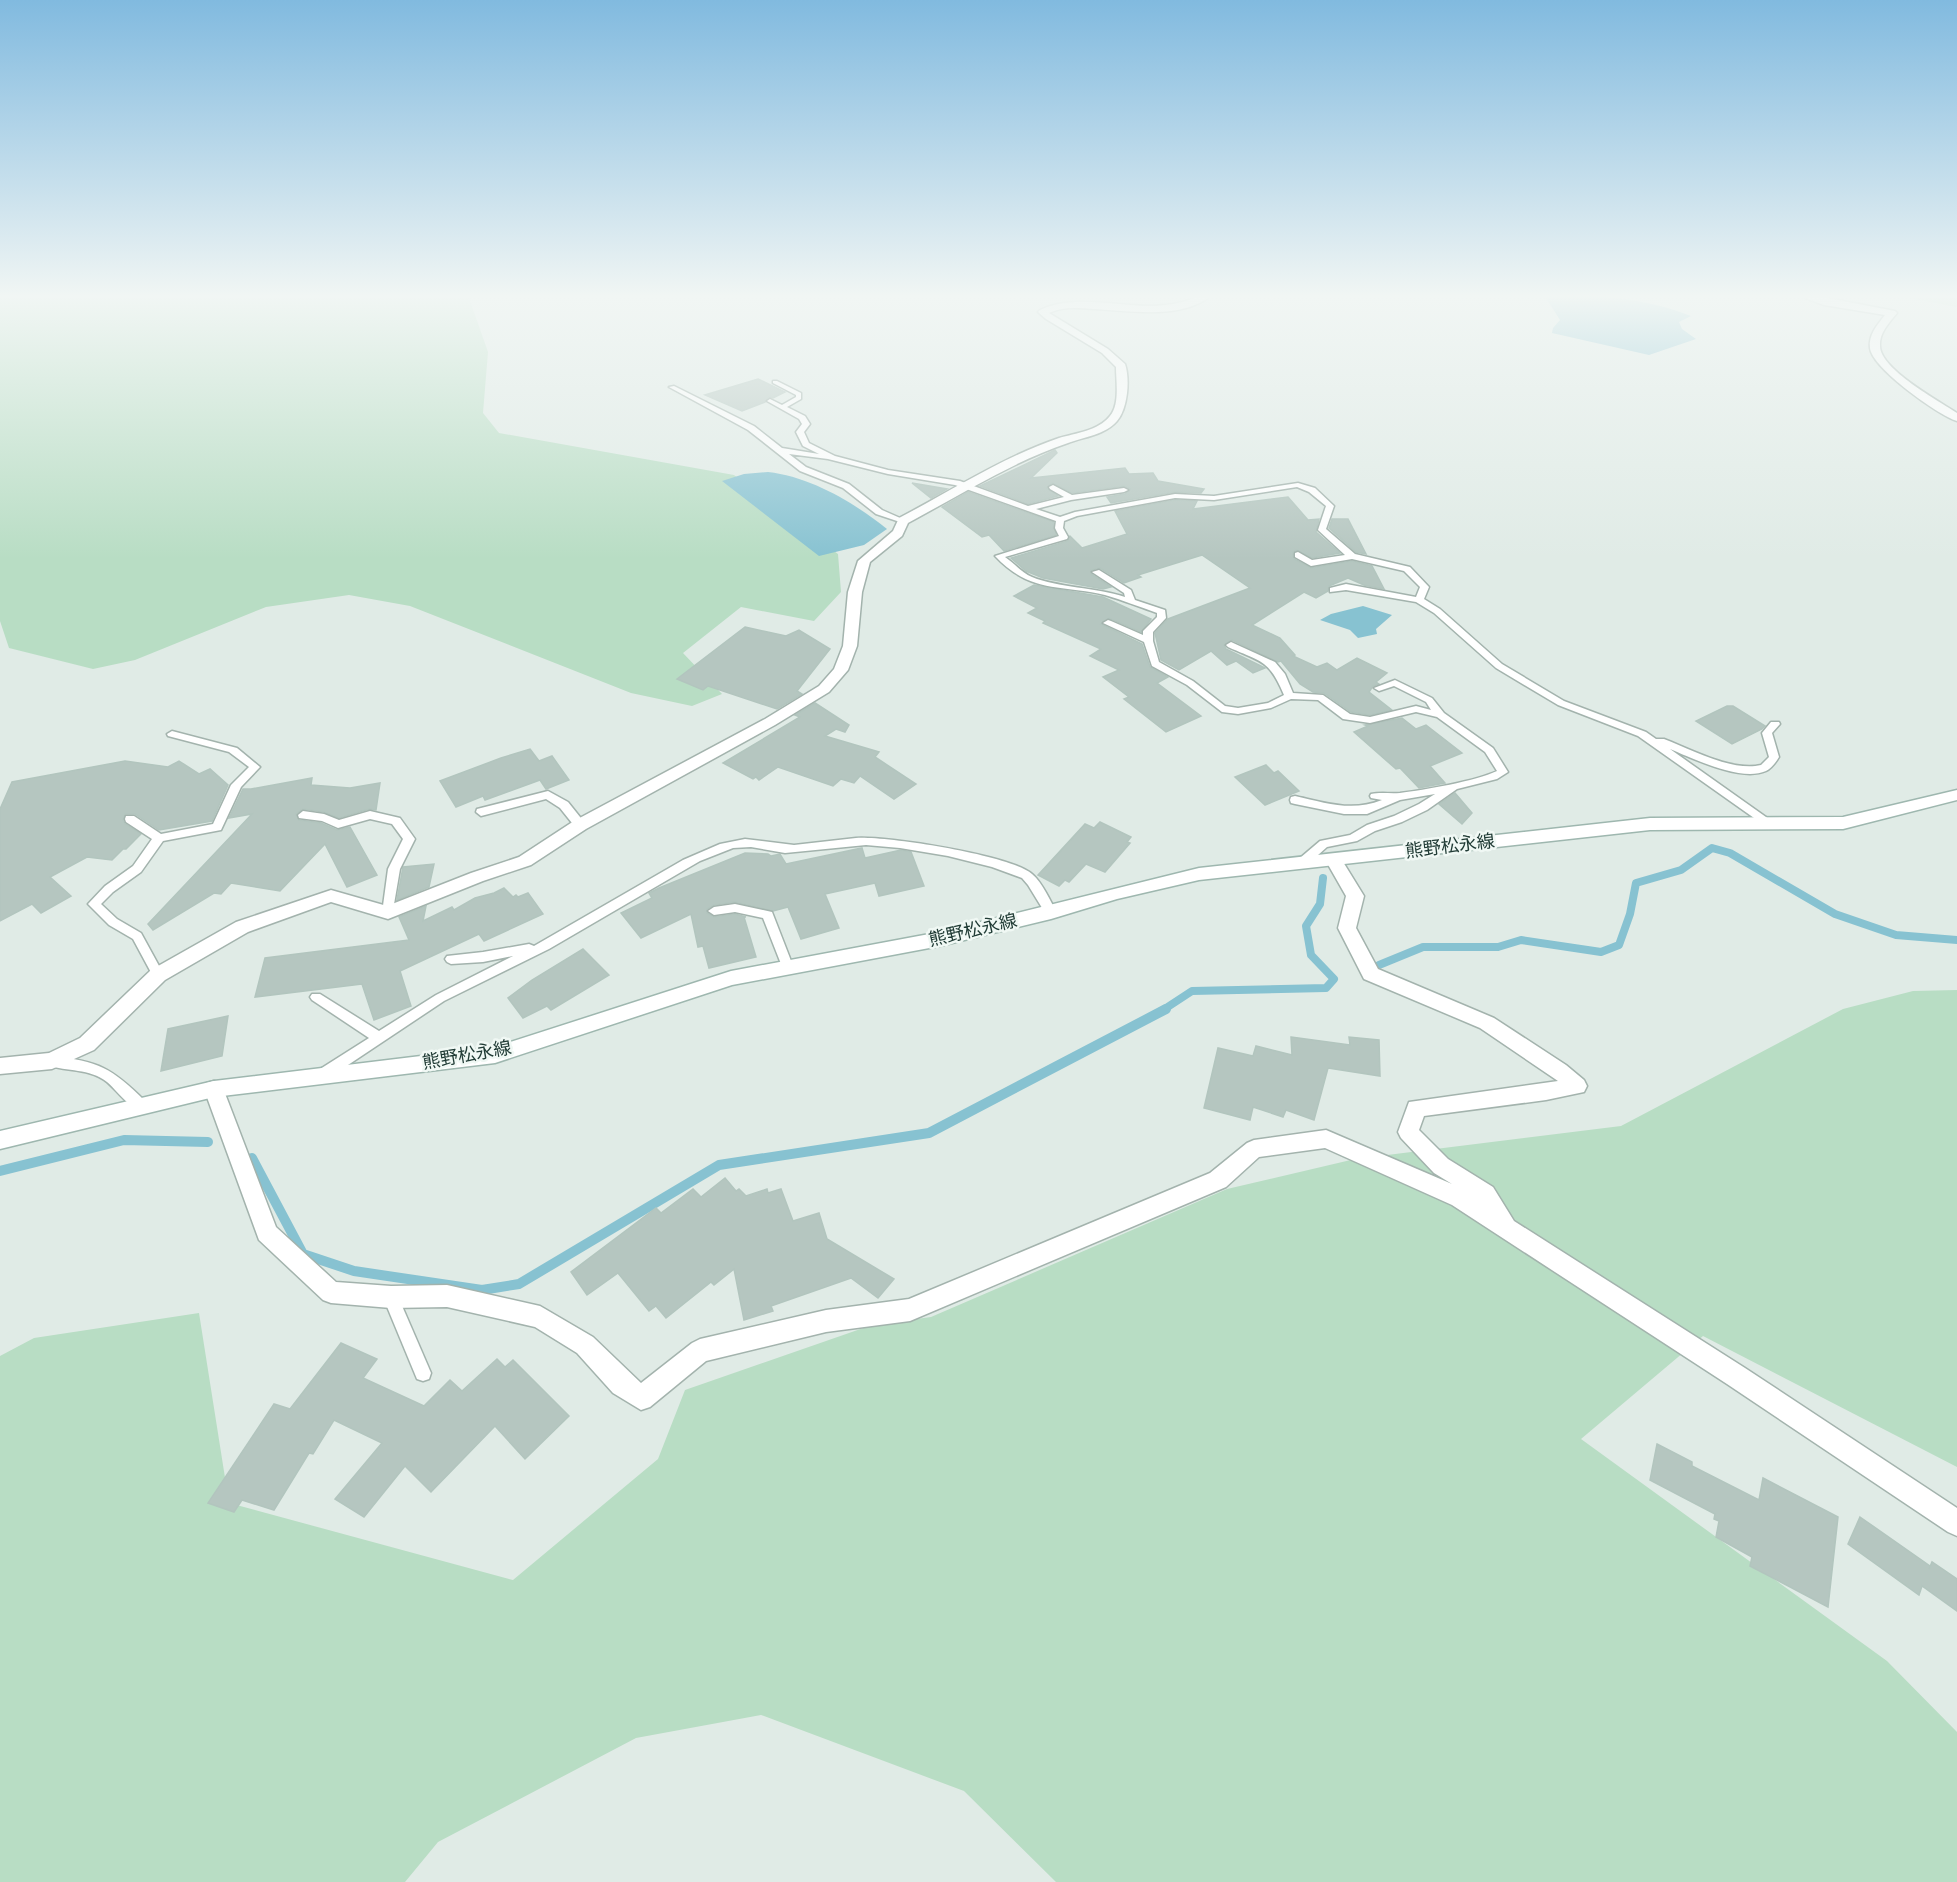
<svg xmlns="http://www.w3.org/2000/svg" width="1957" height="1882" viewBox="0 0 1957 1882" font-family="'Alegreya Sans','Noto Sans JP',sans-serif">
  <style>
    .green { fill: #b8ddc4 }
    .water { fill: #87c2d1 }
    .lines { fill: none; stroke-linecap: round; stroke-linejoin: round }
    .stream-far1 { stroke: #87c2d1; stroke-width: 8 }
    .stream { stroke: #87c2d1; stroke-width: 10 }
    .building { fill: #b5c6c0; stroke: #b2c5be; stroke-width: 1.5 }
    .service-casing { stroke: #a3b3ad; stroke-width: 3 }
    .minor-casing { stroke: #a3b3ad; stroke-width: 3 }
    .secondary-casing { stroke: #9eb7af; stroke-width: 3 }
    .service { fill: #fff; fill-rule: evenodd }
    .minor { fill: #fff; fill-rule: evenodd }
    .secondary { fill: #fff; fill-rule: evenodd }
    .labels { text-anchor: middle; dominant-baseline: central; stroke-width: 5; stroke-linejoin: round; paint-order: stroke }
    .street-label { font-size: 18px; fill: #203b35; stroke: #f0f8f4 }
  </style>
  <rect width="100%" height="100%" fill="#e0ebe6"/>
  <g class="green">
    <polygon points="0,295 468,295 488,352 483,413 499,433 734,475 838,554 841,592 814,621 741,607 683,653 722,694 692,706 631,693 410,606 349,595 266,607 135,660 93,669 9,648 0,621"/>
    <polygon points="1893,295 1957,295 1957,307"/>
    <polygon points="1957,990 1957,1467 1703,1336 1581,1439 1887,1661 1957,1732 1957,1882 1056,1882 964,1791 761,1715 636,1738 438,1842 405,1882 0,1882 0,1356 34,1338 199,1313 229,1503 513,1580 658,1459 685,1390 872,1325 931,1317 1227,1189 1355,1159 1621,1126 1843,1009 1913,991"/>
  </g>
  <g class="water">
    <path d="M1544,295C1593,295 1644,297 1691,316L1679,322L1682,329L1696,339L1649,355L1552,333L1553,328L1560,320Z"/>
    <path d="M768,472C811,477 853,502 887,529L864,545L819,556L722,481L744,474Z"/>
    <polygon points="1363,606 1392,615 1376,629 1377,634 1358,638 1350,630 1320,620 1331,614"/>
  </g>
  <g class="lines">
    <g class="stream-far1">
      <polyline points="1379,965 1423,947 1498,947 1521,940 1601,952 1619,945 1630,914 1636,883 1681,870 1712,848 1730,853 1835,914 1896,935 1957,940"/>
      <polyline points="1163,1010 1192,991 1326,988 1334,979 1311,955 1306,926 1320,904 1323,878"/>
    </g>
    <g class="stream">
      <polyline points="252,1158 303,1254 354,1271 482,1290 519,1284 719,1165 929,1133 1166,1009"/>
      <polyline points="0,1171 124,1140 208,1142"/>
    </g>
  </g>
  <g class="building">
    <polygon points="758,379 785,392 773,398 769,397 765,402 742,411 705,395"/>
    <polygon points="1055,450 1057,453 1031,478 1125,468 1129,474 1153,473 1158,481 1204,489 1201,493 1175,492 1111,503 1107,497 1125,494 1130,489 1124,486 1072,493 1052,483 1047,488 1058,496 1028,504 980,486"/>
    <polygon points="912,483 947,489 931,498"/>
    <polygon points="968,492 1054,522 1056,535 1004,551 989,535 982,537 942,507"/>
    <polygon points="1288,497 1308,520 1319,519 1316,532 1340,553 1312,558 1297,550 1293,552 1294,559 1311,568 1352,561 1372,566 1384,589 1364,585 1348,578 1329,586 1328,591 1316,598 1304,592 1252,625 1280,638 1295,655 1293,656 1317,667 1327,663 1337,670 1357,658 1387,673 1376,682 1379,684 1373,686 1369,692 1392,710 1370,715 1351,712 1324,693 1313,692 1300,684 1281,661 1278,662 1232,640 1224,645 1226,649 1265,668 1253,673 1236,661 1227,665 1211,651 1179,670 1161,660 1155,633 1168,619 1250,588 1202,555 1138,575 1141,577 1124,583 1100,568 1091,570 1091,574 1111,587 1103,589 1043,578 1026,571 1011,558 1068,541 1070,536 1082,548 1127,534 1115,511 1175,500 1197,501 1193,509"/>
    <polygon points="1332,519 1348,519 1366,554 1356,552 1329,528"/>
    <polygon points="1034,585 1103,597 1151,619 1141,632 1109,618 1101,624 1142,644 1150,667 1168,677 1157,683 1201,716 1166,732 1124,699 1129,697 1103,677 1119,670 1090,656 1101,649 1043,623 1045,621 1028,613 1037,608 1014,596"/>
    <polygon points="745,627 786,636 799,630 830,649 797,691 802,694 777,709 708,686 703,690 677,679"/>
    <polygon points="815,703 849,725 845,732 836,729 825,736 879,752 875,757 916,784 894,799 860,776 854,783 841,779 833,786 778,767 759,780 756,777 753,779 723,763 800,717 795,715"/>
    <polygon points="1727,706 1733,706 1765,726 1762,729 1732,744 1696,721"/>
    <polygon points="1402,718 1416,729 1426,725 1462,753 1430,766 1445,783 1419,788 1400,768 1396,769 1354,732 1368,726 1365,725"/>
    <polygon points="530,749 539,761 552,756 569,780 546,789 540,780 485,800 483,796 456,807 440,781 501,758"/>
    <polygon points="125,761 168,767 179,761 199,774 210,769 228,785 212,821 159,830 135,814 125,814 123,820 125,824 141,834 126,849 123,849 112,860 87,857 50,877 71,896 41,913 32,904 0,921 0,809 12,782"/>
    <polygon points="1266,765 1274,773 1278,771 1299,791 1265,805 1235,777"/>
    <polygon points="312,778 311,785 350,788 380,783 376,810 369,809 339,818 324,812 303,809 296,814 299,820 321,823 337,830 350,827 377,875 347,887 325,844 280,891 231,883 221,894 214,893 153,930 148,924 252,814 229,818 243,789 251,789"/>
    <polygon points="1455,793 1472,813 1462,824 1439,804"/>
    <polygon points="1100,822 1131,837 1127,842 1130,843 1105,872 1086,864 1069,882 1065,880 1059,886 1038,875 1085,824 1094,828"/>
    <polygon points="862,848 865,858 901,850 911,852 924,886 879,896 875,883 825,894 839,928 801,939 788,907 773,911 735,902 714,905 707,909 707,913 714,917 735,914 746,917 744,917 756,957 709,968 703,946 698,947 691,914 641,938 621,913 652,898 649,893 659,888 745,853 768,854 771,856 780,854 786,864"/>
    <polygon points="434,864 429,887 397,900 403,867"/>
    <polygon points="504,888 513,897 516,895 518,897 528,893 543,914 484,941 479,934 400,971 411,1006 374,1020 362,984 255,997 265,958 409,940 399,917 426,906 423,921 452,907 454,910 475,898 494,893"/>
    <polygon points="583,949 609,975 551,1010 547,1006 523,1018 508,998 532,980"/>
    <polygon points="228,1016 222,1056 161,1071 168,1029"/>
    <polygon points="1291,1037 1350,1045 1349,1037 1379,1040 1380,1076 1328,1068 1314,1120 1286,1110 1283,1117 1253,1107 1250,1120 1204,1108 1218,1048 1253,1056 1256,1046 1292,1055"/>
    <polygon points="725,1178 736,1191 739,1189 746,1196 767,1189 768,1193 781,1189 793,1221 819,1213 827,1239 894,1279 878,1298 851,1278 771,1306 773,1311 744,1320 734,1269 714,1285 711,1282 666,1318 656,1306 649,1311 618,1273 587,1295 571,1272 656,1208 661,1213 693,1189 701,1197"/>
    <polygon points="341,1343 377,1359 363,1378 424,1406 450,1380 462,1391 497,1359 505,1367 513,1360 569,1416 525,1459 495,1426 431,1492 405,1466 364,1517 335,1499 382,1443 334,1420 313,1454 309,1453 274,1510 242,1500 234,1512 208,1503 274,1404 290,1409"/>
    <polygon points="1657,1444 1692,1462 1692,1466 1759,1500 1763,1478 1838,1517 1828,1607 1750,1566 1752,1557 1716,1537 1719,1521 1714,1519 1715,1514 1650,1480"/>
    <polygon points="1860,1517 1930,1566 1929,1569 1932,1562 1957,1579 1957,1611 1922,1586 1919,1595 1848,1544"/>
  </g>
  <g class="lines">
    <g class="service-casing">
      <g id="service">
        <path d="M773,381H777L801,393V399L787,407L805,416L810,424L804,432L809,443L835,456L888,470L960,481L1028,506L1064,497L1050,489L1049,487L1053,485L1072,495L1124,488L1128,490L1124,492L1071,500L1036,509L1060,517L1075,512L1175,494L1214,496L1298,483L1315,488L1334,506L1326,529L1355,554L1410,567L1429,587L1424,599L1440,609L1502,664L1564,701L1646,732L1656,739H1664C1690,749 1732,772 1761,765L1769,757L1762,733L1771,722H1779L1780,724L1772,733L1779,757C1776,762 1772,768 1766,771C1741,782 1694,759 1670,749L1773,822L1772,825H1764L1638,736L1558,705L1496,668L1434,613L1416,602L1346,590L1330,592V588L1346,584L1416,597L1420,587L1404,571L1352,559L1311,566L1295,557V553L1298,552L1312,560L1345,555L1318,530L1326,506L1309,492L1297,487L1214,500L1175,498L1077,516L1064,521L1063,528L1068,537L1067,539L1005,557C1014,563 1022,573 1032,577C1058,588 1096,587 1125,597L1124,593L1092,572L1099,570L1131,590L1135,600L1165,610L1166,618L1153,632V641L1159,662L1193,681L1225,706L1238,708L1268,703L1284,695C1269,659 1261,662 1228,647L1226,645L1231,642L1275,662L1285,674L1293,693L1323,695L1350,714L1370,717L1416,706L1431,710L1426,702L1394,686L1379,691L1374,688L1395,680L1432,698L1444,713L1493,748L1508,772L1497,779L1457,789L1427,810L1402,822L1375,831L1357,841L1327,847L1308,864H1300L1298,861L1300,858L1320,841L1350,835L1367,825L1394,816L1419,804L1435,794L1400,800L1367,814H1344L1295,804L1291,803L1290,800L1291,797L1295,796C1326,803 1352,812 1382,800L1371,798L1370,796L1371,794C1381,792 1390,794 1400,793C1424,790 1476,781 1497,771L1485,752L1437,717L1416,712L1370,723L1343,719L1318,700L1291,699L1271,708L1238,714L1222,712L1187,685L1152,666L1144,642L1103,623L1108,620L1111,621L1143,635V631L1157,617V613C1140,607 1122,600 1105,595C1059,584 1031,594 995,556L1059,536L1055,528L1056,521L955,485L888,474L828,459L789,454L806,467L849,484L882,510L907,521L903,523L876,514L843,488L800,471L748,430L669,387L674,386L754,426L782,448L819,454L803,446L796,432L802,424L799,419L767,401L770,399L782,405L796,397V395L773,383Z"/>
        <polygon points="172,731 237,748 260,767 241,787 221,830 163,841 141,872 113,892 101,904 117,919 141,933 164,975 162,978 154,978 133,939 109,925 88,904 105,886 133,866 152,839 126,822 125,819 126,816 134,816 161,834 213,824 231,785 249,767 229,752 168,736 167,734"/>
        <polygon points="548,791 568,802 584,822 585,825 584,828 576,828 560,808 546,799 481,816 476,812 477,809"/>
        <polygon points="303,811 324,814 339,820 370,811 400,818 415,839 400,869 392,916 388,917 382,913 388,869 403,839 392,824 370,819 338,828 322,821 299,818 298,815"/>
        <path d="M856,838C887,836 1010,855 1032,874C1043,883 1050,901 1057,913L1051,917L1047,916L1028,885L1022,878L992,867L948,856L900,848L866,845L785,853L751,847L733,848L700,861L549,949L444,1001L327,1079L322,1080L317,1079L315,1075L317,1071L369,1038L312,1000L310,997L312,994H320L379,1031L436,995L513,956L483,962L451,964L447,962L445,959L447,956L483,952L529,944L534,946L683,860L720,844L745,839L794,845Z"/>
        <polygon points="735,904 772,912 793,966 791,969 783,969 763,918 735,912 714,915 708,911 714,907"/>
        <path d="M52,1056C98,1061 112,1068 145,1101L147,1105L145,1109C132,1113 117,1090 107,1082C89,1068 68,1072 47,1065L45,1061L47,1057Z"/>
        <polygon points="391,1290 396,1292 431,1373 429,1379 423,1381 417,1379 383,1297 386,1292"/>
      </g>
    </g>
    <g class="minor-casing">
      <g id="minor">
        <path d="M1200,295H1212C1181,320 1132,311 1095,309C1079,308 1064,306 1049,313L1108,349L1125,364C1130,379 1128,408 1117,421C1105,435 1084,437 1068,443C1012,462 960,495 908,523L902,536L870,562L862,592L857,646L848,670L829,692L775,725L586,829L531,865L483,881L388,919L331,902L248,932L165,980L94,1050L52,1069L0,1074V1058L49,1053L80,1038L151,970L236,922L331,890L387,906L471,873L519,857L574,821L765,719L819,686L834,669L843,646L848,592L858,561L893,531L899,518C951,491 1003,457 1059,438C1076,433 1098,431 1110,416C1120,404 1116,382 1116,367L1102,353L1046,319L1038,312L1040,310C1089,287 1149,322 1200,295Z"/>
        <path d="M1797,295H1812L1895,311L1897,313C1889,323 1879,333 1880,346C1880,369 1939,401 1957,413V421C1938,415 1872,368 1870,348C1868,335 1878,324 1885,315L1824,305Z"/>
        <polygon points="1334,855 1340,857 1364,896 1356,928 1378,969 1494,1018 1566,1065 1584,1080 1587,1086 1584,1092 1546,1100 1424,1116 1419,1130 1448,1159 1493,1187 1514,1221 1745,1368 1957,1508 1957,1536 1948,1532 1727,1384 1452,1205 1325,1148 1259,1157 1226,1187 910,1321 826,1332 706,1361 650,1407 641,1410 613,1393 577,1353 535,1327 447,1307 391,1308 331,1303 323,1300 259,1240 204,1089 207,1083 214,1081 221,1083 276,1227 336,1282 391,1286 447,1285 540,1306 593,1337 641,1383 692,1343 700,1339 826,1310 909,1299 1210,1173 1247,1143 1254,1140 1326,1130 1452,1184 1434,1173 1401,1138 1398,1132 1409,1102 1558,1081 1480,1028 1364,979 1338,928 1346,896 1326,861 1328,857"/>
      </g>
    </g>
    <g class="secondary-casing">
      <polygon id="secondary" points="1957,790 1957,800 1843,829 1650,830 1199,880 1117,899 1051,919 940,946 732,985 495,1063 214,1097 0,1149 0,1131 214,1081 495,1047 731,971 940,932 1199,868 1650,818 1843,817"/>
    </g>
    <use href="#service" class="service"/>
    <use href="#minor" class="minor"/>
    <use href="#secondary" class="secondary"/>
  </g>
  <linearGradient id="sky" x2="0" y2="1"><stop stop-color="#81badf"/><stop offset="0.53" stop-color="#f1f6f4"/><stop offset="1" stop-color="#f1f6f4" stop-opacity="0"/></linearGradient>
  <rect width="1957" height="559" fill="url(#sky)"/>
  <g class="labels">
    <g class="street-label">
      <text transform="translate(1450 847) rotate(-7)">熊野松永線</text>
      <text transform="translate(973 931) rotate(-13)">熊野松永線</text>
      <text transform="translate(467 1056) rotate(-10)">熊野松永線</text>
    </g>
  </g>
</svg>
